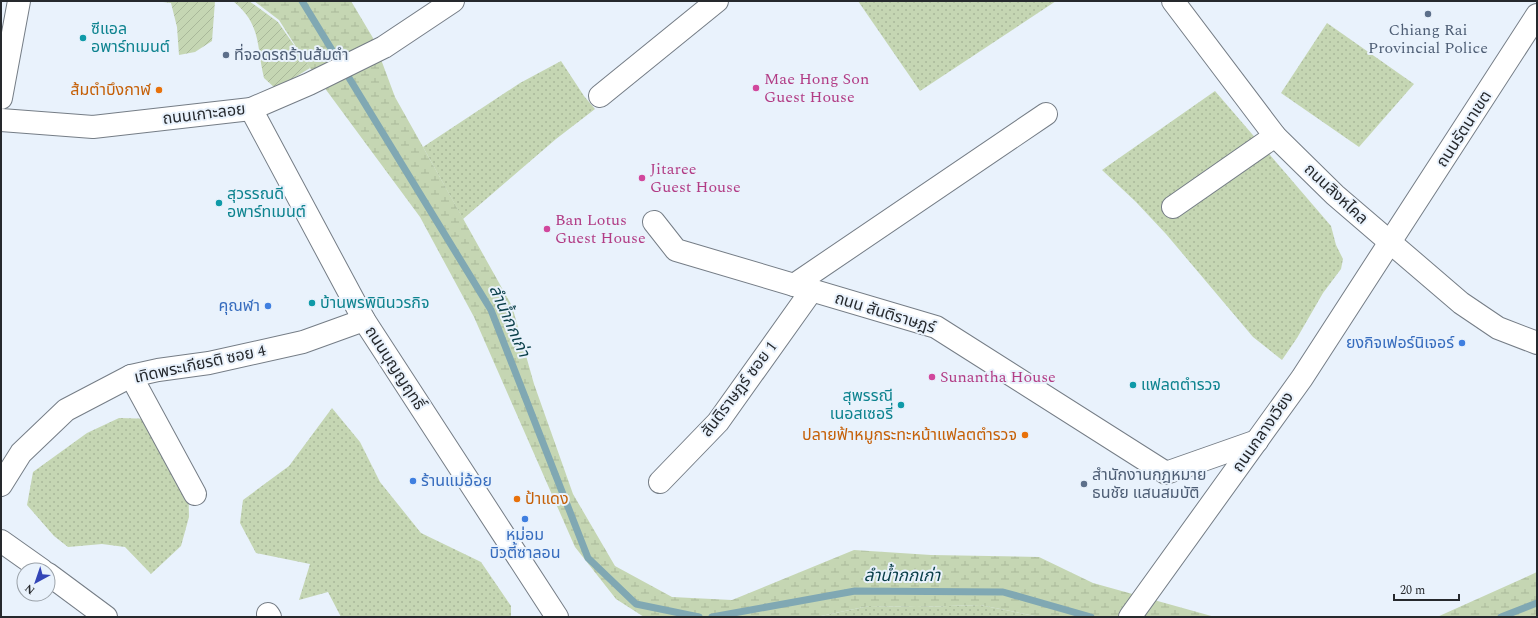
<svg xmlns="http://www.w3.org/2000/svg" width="1538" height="618" viewBox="0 0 1538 618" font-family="Spectral,'Noto Sans Thai',serif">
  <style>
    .grass { fill: url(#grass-dots) }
    .wetland { fill: url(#wetland-marsh) }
    .garden { fill: url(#garden-furrows) }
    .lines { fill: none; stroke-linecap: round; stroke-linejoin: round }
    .stream { stroke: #80a8b3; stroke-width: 7 }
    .street-casing { stroke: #757d86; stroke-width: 24 }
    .secondary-casing { stroke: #757d86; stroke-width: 24 }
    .street { stroke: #fff; stroke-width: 22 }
    .secondary { stroke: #fff; stroke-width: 22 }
    .service-dot { fill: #5c6f8a; stroke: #e9f2fc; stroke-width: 1.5 }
    .culture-dot { fill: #0f9aa8; stroke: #e9f2fc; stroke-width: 1.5 }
    .hotel-dot { fill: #d1479c; stroke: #e9f2fc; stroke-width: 1.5 }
    .food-dot { fill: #e8710a; stroke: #e9f2fc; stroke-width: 1.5 }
    .shop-dot { fill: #3f7fe0; stroke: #e9f2fc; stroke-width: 1.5 }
    .labels { text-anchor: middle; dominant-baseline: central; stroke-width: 4; stroke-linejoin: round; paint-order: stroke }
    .culture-label { font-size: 16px; fill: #0d838f; stroke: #e9f2fc; text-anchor: start }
    .service-label { font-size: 16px; fill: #4e5e75; stroke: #e9f2fc; text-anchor: start }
    .hotel-label { font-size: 16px; fill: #b23c85; stroke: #e9f2fc; text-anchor: start }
    .food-label { font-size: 16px; fill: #c56008; stroke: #e9f2fc; text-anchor: end }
    .street-label { font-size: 16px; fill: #26292d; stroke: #e9f2fc }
    .shop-label { font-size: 16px; fill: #366cbe; stroke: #e9f2fc; text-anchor: end }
    .water-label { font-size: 17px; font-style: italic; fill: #093e48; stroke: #e9f2fc }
  </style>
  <defs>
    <pattern id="grass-dots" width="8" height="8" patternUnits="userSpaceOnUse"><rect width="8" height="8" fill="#c5d6b3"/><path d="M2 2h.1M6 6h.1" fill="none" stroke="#a9b89a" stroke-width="1.8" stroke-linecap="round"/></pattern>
    <pattern id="wetland-marsh" width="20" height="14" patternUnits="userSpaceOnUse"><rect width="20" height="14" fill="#c5d6b3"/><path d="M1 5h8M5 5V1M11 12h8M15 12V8" fill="none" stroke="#a9b89a"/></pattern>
    <pattern id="garden-furrows" width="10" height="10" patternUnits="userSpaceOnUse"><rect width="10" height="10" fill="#c5d6b3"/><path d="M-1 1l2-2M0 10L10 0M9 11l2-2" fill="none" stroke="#a9b89a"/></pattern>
  </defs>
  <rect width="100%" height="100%" fill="#e9f2fc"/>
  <g class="grass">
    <polygon points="858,1 1056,1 920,91"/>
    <polygon points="1327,23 1414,84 1359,147 1281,93"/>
    <polygon points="561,61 584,96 595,109 556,139 463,219 423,147 520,83"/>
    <polygon points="1215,91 1331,226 1336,245 1343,259 1341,269 1323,293 1297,338 1282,360 1253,337 1166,234 1136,202 1102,170"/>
    <polygon points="332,408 360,442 380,482 421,533 481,562 511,606 511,617 341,617 328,592 299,600 310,564 256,553 240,523 243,500 289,466"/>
    <polygon points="119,418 154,419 188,474 189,517 181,546 151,574 125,547 102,544 68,547 54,536 27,505 33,472 87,433"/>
    <polygon points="980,605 1040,617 816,617 869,606 917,607"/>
  </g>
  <g class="wetland">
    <polygon points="254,1 351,1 373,38 395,97 512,306 534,384 573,494 615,566 672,597 732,600 854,550 931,555 1039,557 1093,583 1215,617 1040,617 980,605 917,607 869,606 816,617 644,617 616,599 575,547 474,317 420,217 307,64 279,20"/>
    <polygon points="1537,572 1537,617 1437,617 1524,578"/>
  </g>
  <g class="garden">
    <polygon points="155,1 215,1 212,41 195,52 179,55 177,27 171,3"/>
    <path d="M233,1H249L278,22L310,68L276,89L264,78C256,45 262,25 233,1Z"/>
  </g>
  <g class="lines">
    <g class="stream">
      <polyline points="302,1 491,310 588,558 636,604 699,617"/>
      <polyline points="712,617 855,591 1003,592 1091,617"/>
      <polyline points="1501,617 1537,603"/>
    </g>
    <g class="street-casing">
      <g id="street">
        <polyline points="600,96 717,1"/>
        <polyline points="1,98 19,1"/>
        <polyline points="251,109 364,320 557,617"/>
        <polyline points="1,120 93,127 251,109 309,84 384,47 453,1"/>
        <polyline points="1173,207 1275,136"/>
        <polyline points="654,222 676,250 936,327 1166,473 1257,441"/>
        <polyline points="794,285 1046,114"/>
        <polyline points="131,376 195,494"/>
        <polyline points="660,482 718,422 812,290"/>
        <polyline points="1,485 21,453 66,410 131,376 158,370 209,363 303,342 364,320"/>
        <polyline points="1,541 42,570"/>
        <polyline points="48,574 106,617"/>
        <polyline points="268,614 270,617"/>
      </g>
    </g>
    <g class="secondary-casing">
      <g id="secondary">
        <polyline points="1173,1 1275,136 1335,195 1461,303 1498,328 1537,343"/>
        <polyline points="1130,617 1302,378 1537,15"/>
      </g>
    </g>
    <use href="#street" class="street"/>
    <use href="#secondary" class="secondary"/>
  </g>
  <g class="service-dot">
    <circle cx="1428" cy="14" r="4"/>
    <circle cx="226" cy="55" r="4"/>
    <circle cx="1084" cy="484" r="4"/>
  </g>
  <g class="culture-dot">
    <circle cx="83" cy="38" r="4"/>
    <circle cx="219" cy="203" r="4"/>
    <circle cx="312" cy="303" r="4"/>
    <circle cx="1133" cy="385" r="4"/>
    <circle cx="901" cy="405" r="4"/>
  </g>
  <g class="hotel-dot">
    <circle cx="756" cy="88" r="4"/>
    <circle cx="642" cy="178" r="4"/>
    <circle cx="547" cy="229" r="4"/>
    <circle cx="932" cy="377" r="4"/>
  </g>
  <g class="food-dot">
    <circle cx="159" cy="90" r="4"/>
    <circle cx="1025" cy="435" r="4"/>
    <circle cx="517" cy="499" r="4"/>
  </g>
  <g class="shop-dot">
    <circle cx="268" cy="306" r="4"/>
    <circle cx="1462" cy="343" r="4"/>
    <circle cx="413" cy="481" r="4"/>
    <circle cx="525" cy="519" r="4"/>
  </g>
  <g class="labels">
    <g class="culture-label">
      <text x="91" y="29">ซีแอล<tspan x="91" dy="18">อพาร์ทเมนต์</tspan></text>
      <text x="227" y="194">สุวรรณดี<tspan x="227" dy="18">อพาร์ทเมนต์</tspan></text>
      <text x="320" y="303">บ้านพรพินินวรกิจ</text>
      <text x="1141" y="385">แฟลตตำรวจ</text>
      <text x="893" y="396" text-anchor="end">สุพรรณี<tspan x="893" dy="18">เนอสเซอรี่</tspan></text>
    </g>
    <g class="service-label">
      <text x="1428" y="30" text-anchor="middle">Chiang Rai<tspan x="1428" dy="18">Provincial Police</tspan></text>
      <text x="234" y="55">ที่จอดรถร้านส้มตำ</text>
      <text x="1092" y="475">สำนักงานกฎหมาย<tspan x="1092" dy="18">ธนชัย แสนสมบัติ</tspan></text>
    </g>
    <g class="hotel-label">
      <text x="764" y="79">Mae Hong Son<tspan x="764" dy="18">Guest House</tspan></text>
      <text x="650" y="169">Jitaree<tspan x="650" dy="18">Guest House</tspan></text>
      <text x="555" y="220">Ban Lotus<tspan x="555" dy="18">Guest House</tspan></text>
      <text x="940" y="377">Sunantha House</text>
    </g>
    <g class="food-label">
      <text x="151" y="90">ส้มตำบึงกาฬ</text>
      <text x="1017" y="435">ปลายฟ้าหมูกระทะหน้าแฟลตตำรวจ</text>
      <text x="525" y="499" text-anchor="start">ป้าแดง</text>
    </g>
    <g class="street-label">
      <text transform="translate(204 114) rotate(-7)">ถนนเกาะลอย</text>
      <text transform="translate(1464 129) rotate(-57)">ถนนรัตนาเขต</text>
      <text transform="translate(1336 194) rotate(43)">ถนนสิงหไคล</text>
      <text transform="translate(885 313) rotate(17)">ถนน สันติราษฎร์</text>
      <text transform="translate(200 364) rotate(-12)">เทิดพระเกียรติ ซอย 4</text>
      <text transform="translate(395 368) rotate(57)">ถนนบุญญฤทธิ์</text>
      <text transform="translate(739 389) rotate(-53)">สันติราษฎร์ ซอย 1</text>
      <text transform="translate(1263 432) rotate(-55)">ถนนกลางเวียง</text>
    </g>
    <g class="shop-label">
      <text x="260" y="306">คุณฬา</text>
      <text x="1454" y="343">ยงกิจเฟอร์นิเจอร์</text>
      <text x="421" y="481" text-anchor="start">ร้านแม่อ้อย</text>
      <text x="525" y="535" text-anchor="middle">หม่อม<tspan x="525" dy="18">บิวตี้ซาลอน</tspan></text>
    </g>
    <g class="water-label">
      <text transform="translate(509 321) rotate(66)">ลำน้ำกกเก่า</text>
      <text x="902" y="576">ลำน้ำกกเก่า</text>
    </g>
  </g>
  <rect width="1538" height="618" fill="none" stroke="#26292d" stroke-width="4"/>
  <g transform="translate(36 582) rotate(220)"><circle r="19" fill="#e9f2fc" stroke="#9ba2a9"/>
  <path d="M0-3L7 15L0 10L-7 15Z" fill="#3345b7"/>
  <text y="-6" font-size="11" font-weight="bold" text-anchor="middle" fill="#26292d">N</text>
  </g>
  <path d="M1394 594v6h65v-6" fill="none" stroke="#26292d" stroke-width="2"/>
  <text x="1400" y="594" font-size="12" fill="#26292d" stroke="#e9f2fc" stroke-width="3" paint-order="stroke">20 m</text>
</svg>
